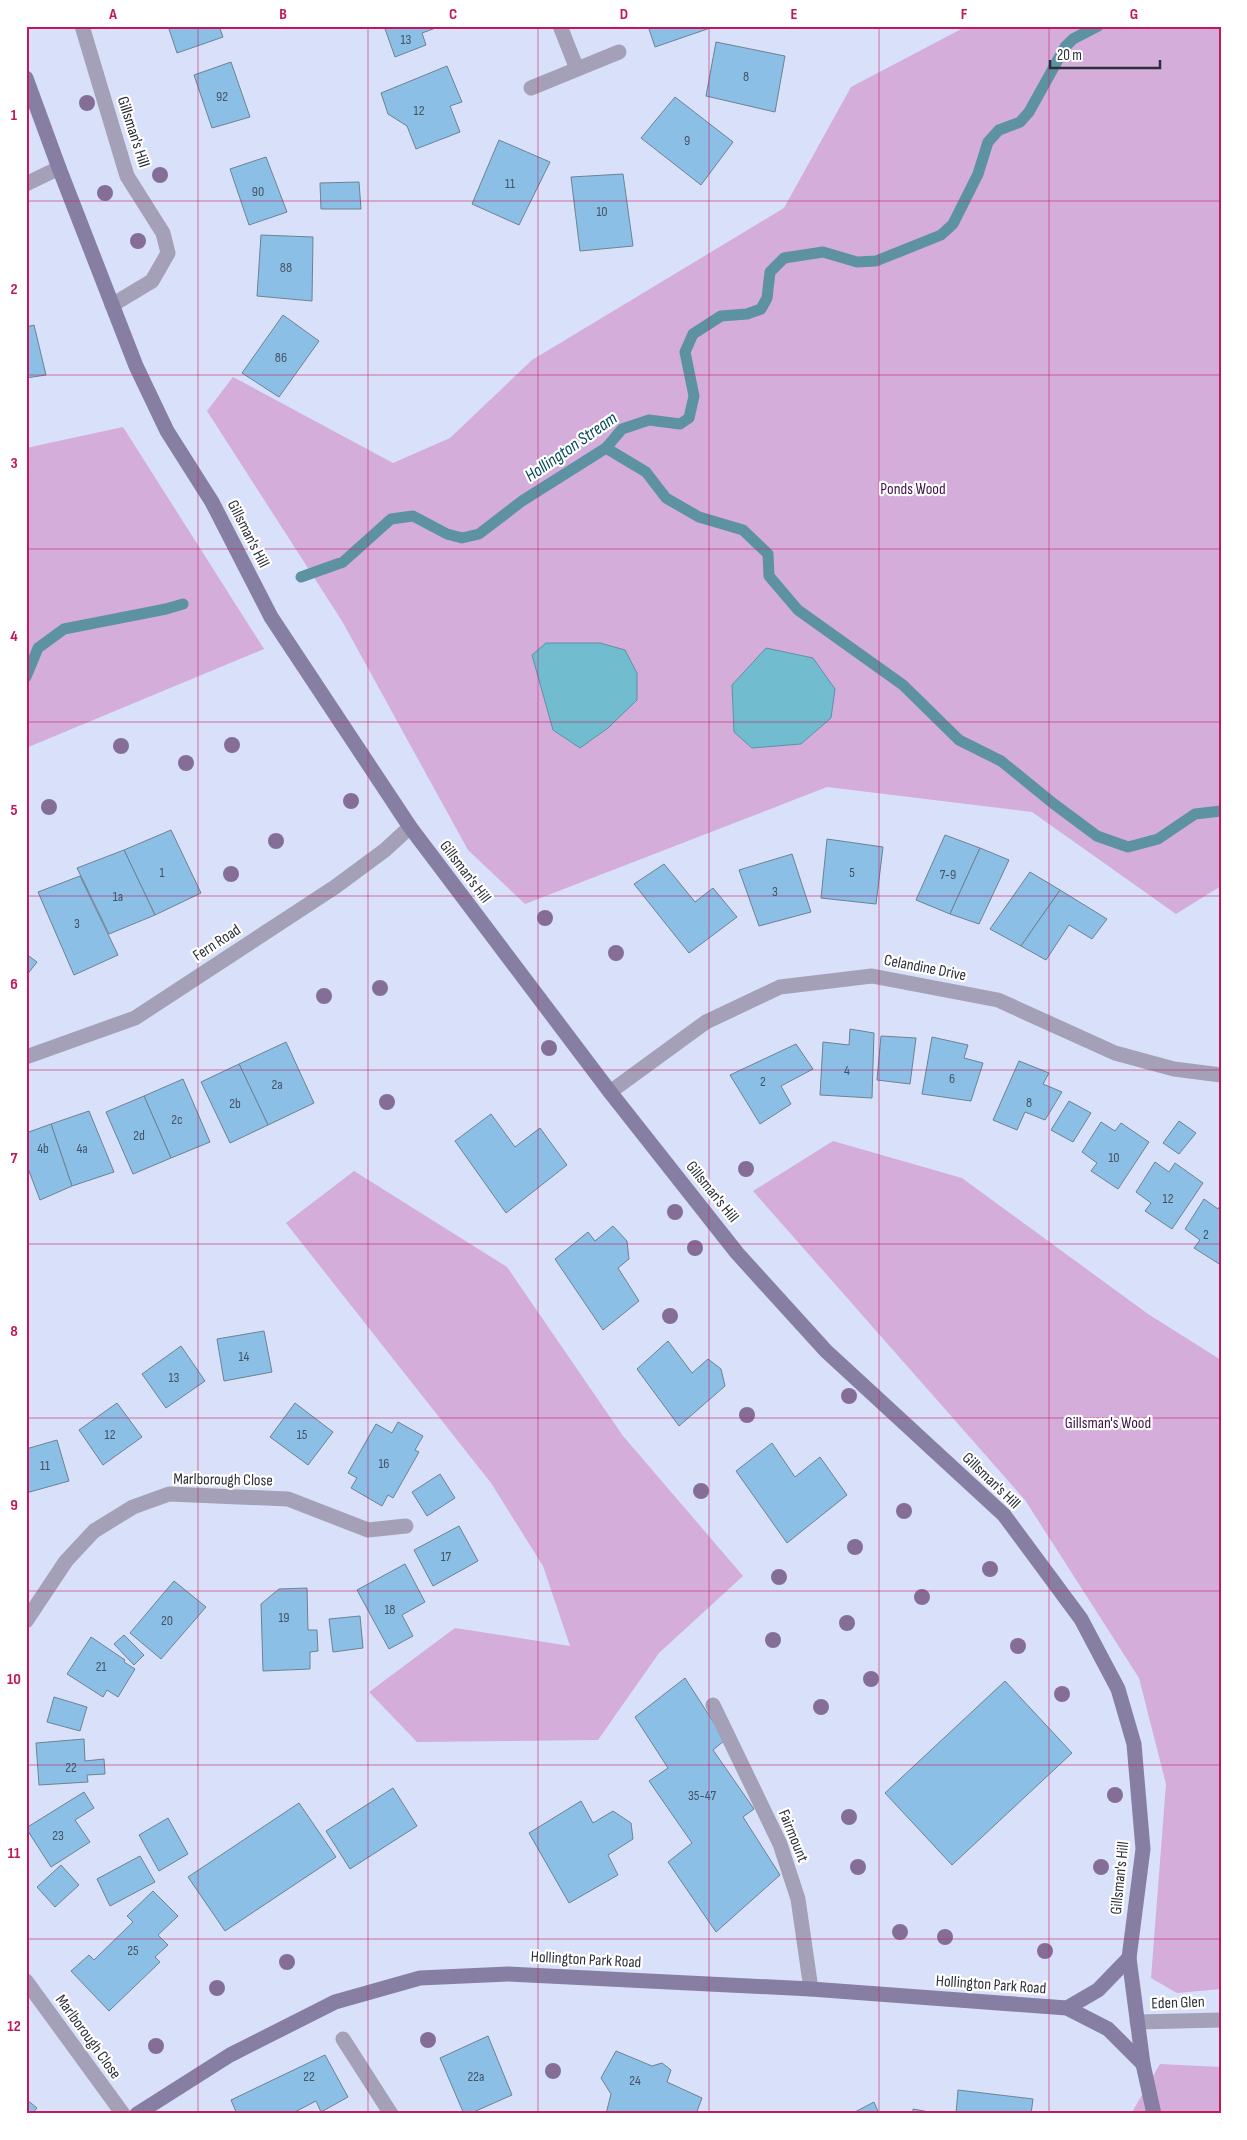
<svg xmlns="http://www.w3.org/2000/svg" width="1247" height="2140" viewBox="0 0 1247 2140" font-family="'Sofia Sans Condensed',sans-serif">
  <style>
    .green { fill: #d4addb }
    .water { fill: #72bccf; stroke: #5d92a2 }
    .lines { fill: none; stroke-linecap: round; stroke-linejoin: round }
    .stream { stroke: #5d92a2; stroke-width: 11 }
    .building { fill: #8bbfe6; stroke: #6e8292 }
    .lane { stroke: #a4a0b8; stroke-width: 15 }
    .street { stroke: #a4a0b8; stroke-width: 15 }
    .secondary { stroke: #877fa3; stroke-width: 15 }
    .tree { fill: #846e98 }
    .grid { fill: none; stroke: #c2185b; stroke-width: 1; stroke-opacity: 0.55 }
    .labels { text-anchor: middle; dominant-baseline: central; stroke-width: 4.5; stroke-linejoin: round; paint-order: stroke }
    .number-label { font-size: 14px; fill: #445464 }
    .street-label { font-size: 16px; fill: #2c3039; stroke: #fff }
    .park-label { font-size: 16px; fill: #400f49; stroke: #fff }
    .water-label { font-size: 18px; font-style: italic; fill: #074b59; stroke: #fff }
    .neatline { fill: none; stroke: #c2185b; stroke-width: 2 }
    .grid-label { font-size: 16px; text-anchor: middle; font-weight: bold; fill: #c2185b }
  </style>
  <rect width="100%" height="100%" fill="#d8e1f9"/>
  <g class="green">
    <polygon points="967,26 1221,26 1221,886 1176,914 1032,812 827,787 525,904 468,850 342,621 207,411 233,377 393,463 450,438 532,360 784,208 851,87"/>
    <polygon points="123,427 264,649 26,748 26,448"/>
    <polygon points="833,1141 962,1178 1148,1314 1221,1360 1221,1989 1177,1993 1151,1978 1166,1784 1139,1678 1025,1500 753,1191"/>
    <polygon points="354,1171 507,1267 623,1436 743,1576 659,1653 598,1740 417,1742 369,1692 455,1628 570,1646 543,1566 491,1483 286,1223"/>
    <polygon points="1160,2064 1221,2067 1221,2114 1131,2114"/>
  </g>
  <g class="water">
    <polygon points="546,643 600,643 625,650 637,673 637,700 608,728 580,748 553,730 532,655"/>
    <polygon points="766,648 813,658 835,689 831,718 801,744 752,748 734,732 732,685"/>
  </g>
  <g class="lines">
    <g class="stream">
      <polyline points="606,448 646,472 666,498 699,517 743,530 768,554 769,576 798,610 903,685 959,740 1001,761 1054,804 1097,836 1128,847 1158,839 1195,814 1221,811"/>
      <polyline points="301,577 343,562 391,519 413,516 447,534 462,538 479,534 522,501 606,448 622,429 649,420 680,424 689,418 694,396 685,352 693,334 721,316 747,314 761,309 767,298 770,272 784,258 823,252 857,262 876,261 941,235 953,224 978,174 988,142 999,130 1020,122 1029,112 1065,47 1073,39 1098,26"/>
      <polyline points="26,677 38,648 64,629 166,609 183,604"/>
    </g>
  </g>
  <g class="building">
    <polygon points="168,26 219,26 223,37 177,53"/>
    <polygon points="384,26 441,26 422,33 426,45 395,57"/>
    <polygon points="648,26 716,26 655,47"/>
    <polygon points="716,42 785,56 775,112 706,96"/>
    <polygon points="231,62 250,117 212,128 194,75"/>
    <polygon points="447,66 462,102 450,106 460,132 416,149 407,126 388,114 381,93"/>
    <polygon points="675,97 733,142 701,185 641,138"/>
    <polygon points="499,140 550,162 519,225 472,204"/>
    <polygon points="266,157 287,212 249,225 230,169"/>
    <polygon points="623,174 633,246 580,251 571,177"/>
    <polygon points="359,182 361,209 321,209 320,183"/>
    <polygon points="261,235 313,237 312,301 257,296"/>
    <polygon points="283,315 319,341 279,397 242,373"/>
    <polygon points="34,325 46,375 26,378 26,327"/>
    <polygon points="171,830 201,893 155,915 124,850"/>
    <polygon points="945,835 980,848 950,914 916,900"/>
    <polygon points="827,839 883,847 876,904 821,898"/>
    <polygon points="980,848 1009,860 979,924 950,914"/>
    <polygon points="124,850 155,915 109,934 77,868"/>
    <polygon points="792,854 811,912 759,926 739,870"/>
    <polygon points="664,864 695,902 713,888 737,917 689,953 634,884"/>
    <polygon points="1030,872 1060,890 1021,946 990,929"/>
    <polygon points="80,876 118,955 74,975 38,892"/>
    <polygon points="1060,890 1107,919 1092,939 1069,925 1046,960 1021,946"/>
    <polygon points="26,954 37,962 26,976"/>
    <polygon points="850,1029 874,1033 872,1098 820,1095 823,1042 849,1045"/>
    <polygon points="881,1036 916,1038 910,1084 877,1080"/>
    <polygon points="932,1037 968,1045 964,1058 983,1063 971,1101 922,1094"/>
    <polygon points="286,1042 314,1103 268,1125 239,1064"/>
    <polygon points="796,1044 813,1069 781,1086 791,1104 760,1124 730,1075"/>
    <polygon points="1019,1061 1049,1073 1043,1084 1062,1092 1045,1120 1025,1112 1017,1130 993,1120"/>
    <polygon points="239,1064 268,1125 230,1143 201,1082"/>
    <polygon points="183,1079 210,1142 171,1158 144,1096"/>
    <polygon points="144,1096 171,1158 133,1174 106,1112"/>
    <polygon points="1069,1101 1091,1113 1073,1142 1051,1130"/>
    <polygon points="89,1111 114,1172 72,1186 51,1124"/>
    <polygon points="491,1114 515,1147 540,1128 567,1165 506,1213 455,1141"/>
    <polygon points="1179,1121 1196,1133 1179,1154 1163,1143"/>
    <polygon points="1101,1122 1115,1131 1121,1123 1149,1142 1118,1189 1091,1171 1097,1163 1082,1152"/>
    <polygon points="51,1124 72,1186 40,1200 26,1163 26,1133"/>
    <polygon points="1155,1162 1169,1172 1175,1163 1203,1183 1172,1229 1145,1211 1151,1203 1136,1192"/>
    <polygon points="1204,1199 1218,1209 1221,1204 1221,1265 1194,1248 1200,1240 1185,1229"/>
    <polygon points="613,1226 627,1241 629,1259 618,1268 639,1301 603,1330 555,1259 588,1232 595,1241"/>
    <polygon points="264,1331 272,1372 224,1381 217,1339"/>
    <polygon points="668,1341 692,1373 708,1359 721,1369 725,1386 679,1426 637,1369"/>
    <polygon points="181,1346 205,1381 166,1408 142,1374"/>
    <polygon points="117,1403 142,1437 103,1465 79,1430"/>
    <polygon points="295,1403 333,1432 308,1465 270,1437"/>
    <polygon points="398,1422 423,1436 415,1450 419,1452 393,1498 388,1495 382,1506 351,1488 357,1478 348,1473 376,1424 392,1433"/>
    <polygon points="57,1440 69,1481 26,1493 26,1449"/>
    <polygon points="772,1443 795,1477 820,1457 847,1495 787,1543 736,1471"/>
    <polygon points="440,1474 455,1498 427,1516 412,1492"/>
    <polygon points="459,1526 478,1561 433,1586 414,1550"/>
    <polygon points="405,1564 425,1602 402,1615 413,1636 389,1649 357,1590"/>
    <polygon points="174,1581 206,1607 161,1659 130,1633"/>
    <polygon points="307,1588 308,1630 317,1630 318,1651 310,1652 310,1669 263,1671 261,1604 279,1589"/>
    <polygon points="360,1616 363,1648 333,1652 329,1619"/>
    <polygon points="124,1635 144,1655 134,1665 114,1644"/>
    <polygon points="91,1637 125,1660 124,1662 135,1669 118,1697 107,1690 103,1697 67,1674"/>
    <polygon points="685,1678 725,1740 713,1750 754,1809 743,1817 780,1875 716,1932 668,1862 692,1843 649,1781 668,1768 635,1717"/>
    <polygon points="1005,1681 1072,1753 952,1865 885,1793"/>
    <polygon points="54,1697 87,1707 80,1731 47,1722"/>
    <polygon points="84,1739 85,1761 104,1759 105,1774 87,1775 88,1782 39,1785 36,1743"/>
    <polygon points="393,1788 417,1826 350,1869 326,1831"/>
    <polygon points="84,1792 94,1808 75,1820 90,1842 51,1867 26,1828"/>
    <polygon points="581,1801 593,1823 613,1811 631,1823 633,1839 608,1855 618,1875 569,1903 529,1833"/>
    <polygon points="299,1803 336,1857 225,1931 188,1877"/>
    <polygon points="168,1818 188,1854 159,1871 139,1835"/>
    <polygon points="140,1856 155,1882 110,1906 97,1879"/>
    <polygon points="61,1865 79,1885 55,1907 37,1887"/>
    <polygon points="153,1891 178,1916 158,1935 168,1945 155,1957 160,1962 109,2011 71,1971 89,1955 94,1960 133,1922 127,1916"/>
    <polygon points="488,2036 512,2095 469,2114 464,2114 440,2058"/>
    <polygon points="616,2051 652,2066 662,2063 671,2070 667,2082 702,2098 696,2114 606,2114 611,2094 601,2078"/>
    <polygon points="325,2055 348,2097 321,2112 316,2101 291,2114 237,2114 231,2100"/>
    <polygon points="958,2090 1033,2099 1031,2114 956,2114"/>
    <polygon points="26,2099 37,2108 32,2114 26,2114"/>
    <polygon points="874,2102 879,2114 853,2114 853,2113"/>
    <polygon points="913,2109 940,2114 913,2114"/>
  </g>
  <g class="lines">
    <g class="lane">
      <polyline points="531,88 619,52"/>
      <polyline points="713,1705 780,1844 798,1899 811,1989"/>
    </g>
    <g class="street">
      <polyline points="82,26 127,176 163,233 168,253 152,281 112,305"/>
      <polyline points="560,26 577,69"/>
      <polyline points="26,184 59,168"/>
      <polyline points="26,1057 135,1018 335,887 385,850 410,827"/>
      <polyline points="610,1092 706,1022 780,987 872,976 998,1000 1115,1053 1174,1069 1221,1075"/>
      <polyline points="26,1621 66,1561 94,1531 133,1507 169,1494 288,1499 368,1530 406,1526"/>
      <polyline points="26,1981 123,2114"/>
      <polyline points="1137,2022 1221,2020"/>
      <polyline points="343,2039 391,2114"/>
    </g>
    <g class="secondary">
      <polyline points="26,78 59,168 136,366 167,431 212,502 271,617 410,827 610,1092 737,1253 826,1351 1004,1515 1081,1619 1118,1689 1134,1744 1143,1849 1129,1958 1143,2064 1154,2114"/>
      <polyline points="1067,2008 1098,1990 1129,1958"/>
      <polyline points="137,2114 230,2055 335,2002 420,1978 508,1974 811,1989 1067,2008 1108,2029 1143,2064"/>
    </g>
  </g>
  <g class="tree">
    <circle cx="87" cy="103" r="8"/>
    <circle cx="160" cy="175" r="8"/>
    <circle cx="105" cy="193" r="8"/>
    <circle cx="138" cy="241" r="8"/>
    <circle cx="232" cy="745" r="8"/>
    <circle cx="121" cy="746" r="8"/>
    <circle cx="186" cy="763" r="8"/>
    <circle cx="351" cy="801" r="8"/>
    <circle cx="49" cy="807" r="8"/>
    <circle cx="276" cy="841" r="8"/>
    <circle cx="231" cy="874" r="8"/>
    <circle cx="545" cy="918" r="8"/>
    <circle cx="616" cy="953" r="8"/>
    <circle cx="380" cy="988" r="8"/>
    <circle cx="324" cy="996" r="8"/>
    <circle cx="549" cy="1048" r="8"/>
    <circle cx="387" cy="1102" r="8"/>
    <circle cx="746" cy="1169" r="8"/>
    <circle cx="675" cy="1212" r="8"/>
    <circle cx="695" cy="1248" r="8"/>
    <circle cx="670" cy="1316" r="8"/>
    <circle cx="849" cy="1396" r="8"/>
    <circle cx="747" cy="1415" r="8"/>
    <circle cx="701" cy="1491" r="8"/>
    <circle cx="904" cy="1511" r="8"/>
    <circle cx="855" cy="1547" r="8"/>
    <circle cx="990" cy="1569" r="8"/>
    <circle cx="779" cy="1577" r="8"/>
    <circle cx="922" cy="1597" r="8"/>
    <circle cx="847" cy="1623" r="8"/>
    <circle cx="773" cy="1640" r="8"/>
    <circle cx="1018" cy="1646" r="8"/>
    <circle cx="871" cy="1679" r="8"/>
    <circle cx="1062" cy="1694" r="8"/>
    <circle cx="821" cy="1707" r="8"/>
    <circle cx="1115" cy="1795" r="8"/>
    <circle cx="849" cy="1817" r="8"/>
    <circle cx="858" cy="1867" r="8"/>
    <circle cx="1101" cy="1867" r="8"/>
    <circle cx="900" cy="1932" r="8"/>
    <circle cx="945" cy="1937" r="8"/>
    <circle cx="1045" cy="1951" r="8"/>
    <circle cx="287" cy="1962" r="8"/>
    <circle cx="217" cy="1988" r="8"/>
    <circle cx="428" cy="2040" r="8"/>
    <circle cx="156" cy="2046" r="8"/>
    <circle cx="553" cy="2071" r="8"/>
  </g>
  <path class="grid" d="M198,26V2114M368,26V2114M538,26V2114M709,26V2114M879,26V2114M1049,26V2114M26,201H1221M26,375H1221M26,549H1221M26,722H1221M26,896H1221M26,1070H1221M26,1244H1221M26,1418H1221M26,1591H1221M26,1765H1221M26,1939H1221"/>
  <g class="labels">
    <g class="number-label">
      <text x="406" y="39">13</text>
      <text x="746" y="76">8</text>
      <text x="222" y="96">92</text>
      <text x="419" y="110">12</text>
      <text x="687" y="140">9</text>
      <text x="510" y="183">11</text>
      <text x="258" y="191">90</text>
      <text x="602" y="211">10</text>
      <text x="286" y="267">88</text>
      <text x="281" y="357">86</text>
      <text x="162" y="872">1</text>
      <text x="852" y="872">5</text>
      <text x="948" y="874">7-9</text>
      <text x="775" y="891">3</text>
      <text x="118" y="896">1a</text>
      <text x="77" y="923">3</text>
      <text x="847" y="1070">4</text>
      <text x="952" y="1078">6</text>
      <text x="763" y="1081">2</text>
      <text x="277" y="1084">2a</text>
      <text x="1029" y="1102">8</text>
      <text x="235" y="1103">2b</text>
      <text x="177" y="1119">2c</text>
      <text x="139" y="1135">2d</text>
      <text x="43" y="1148">4b</text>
      <text x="82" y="1148">4a</text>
      <text x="1114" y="1157">10</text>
      <text x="1168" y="1198">12</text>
      <text x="1206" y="1234">2</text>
      <text x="244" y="1356">14</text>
      <text x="174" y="1377">13</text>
      <text x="110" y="1434">12</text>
      <text x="302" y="1434">15</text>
      <text x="384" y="1463">16</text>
      <text x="45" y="1465">11</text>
      <text x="446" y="1556">17</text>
      <text x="390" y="1609">18</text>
      <text x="284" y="1617">19</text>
      <text x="167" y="1620">20</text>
      <text x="101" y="1666">21</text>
      <text x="71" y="1767">22</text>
      <text x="702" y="1795">35-47</text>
      <text x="58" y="1835">23</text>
      <text x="133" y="1950">25</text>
      <text x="309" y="2076">22</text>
      <text x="476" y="2076">22a</text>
      <text x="635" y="2080">24</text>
    </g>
    <g class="street-label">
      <text transform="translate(133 132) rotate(72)">Gillsman's Hill</text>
      <text transform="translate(248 534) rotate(63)">Gillsman's Hill</text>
      <text transform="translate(465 872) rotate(53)">Gillsman's Hill</text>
      <text transform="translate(217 943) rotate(-33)">Fern Road</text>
      <text transform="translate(925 968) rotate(11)">Celandine Drive</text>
      <text transform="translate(712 1192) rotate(51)">Gillsman's Hill</text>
      <text transform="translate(223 1480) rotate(1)">Marlborough Close</text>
      <text transform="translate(991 1481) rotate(44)">Gillsman's Hill</text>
      <text transform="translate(793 1836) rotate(68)">Fairmount</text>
      <text transform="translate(1120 1878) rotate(-84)">Gillsman's Hill</text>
      <text transform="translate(586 1960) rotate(3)">Hollington Park Road</text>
      <text transform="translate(991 1985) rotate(4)">Hollington Park Road</text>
      <text transform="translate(1178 2003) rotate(-2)">Eden Glen</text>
      <text transform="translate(88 2037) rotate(54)">Marlborough Close</text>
    </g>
    <g class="park-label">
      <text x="913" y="489">Ponds Wood</text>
      <text x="1108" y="1423">Gillsman's Wood</text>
    </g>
    <g class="water-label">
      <text transform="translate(571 447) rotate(-35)">Hollington Stream</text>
    </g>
  </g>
  <rect width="1247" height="2140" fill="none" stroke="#ffffff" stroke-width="55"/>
  <path d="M1050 60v8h110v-8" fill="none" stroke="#2c3039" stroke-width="2.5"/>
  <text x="1057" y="60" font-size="15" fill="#2c3039" stroke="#ffffff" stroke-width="4" paint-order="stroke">20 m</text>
  <rect x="28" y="28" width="1192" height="2084" class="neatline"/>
  <g class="grid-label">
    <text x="113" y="19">A</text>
    <text x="283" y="19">B</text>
    <text x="453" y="19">C</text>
    <text x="624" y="19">D</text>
    <text x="794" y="19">E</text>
    <text x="964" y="19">F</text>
    <text x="1134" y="19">G</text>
    <text x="14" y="120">1</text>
    <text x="14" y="294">2</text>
    <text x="14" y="468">3</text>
    <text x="14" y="641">4</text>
    <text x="14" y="815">5</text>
    <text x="14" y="989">6</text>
    <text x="14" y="1163">7</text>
    <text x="14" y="1336">8</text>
    <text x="14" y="1510">9</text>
    <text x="14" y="1684">10</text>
    <text x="14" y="1858">11</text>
    <text x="14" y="2031">12</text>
  </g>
</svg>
